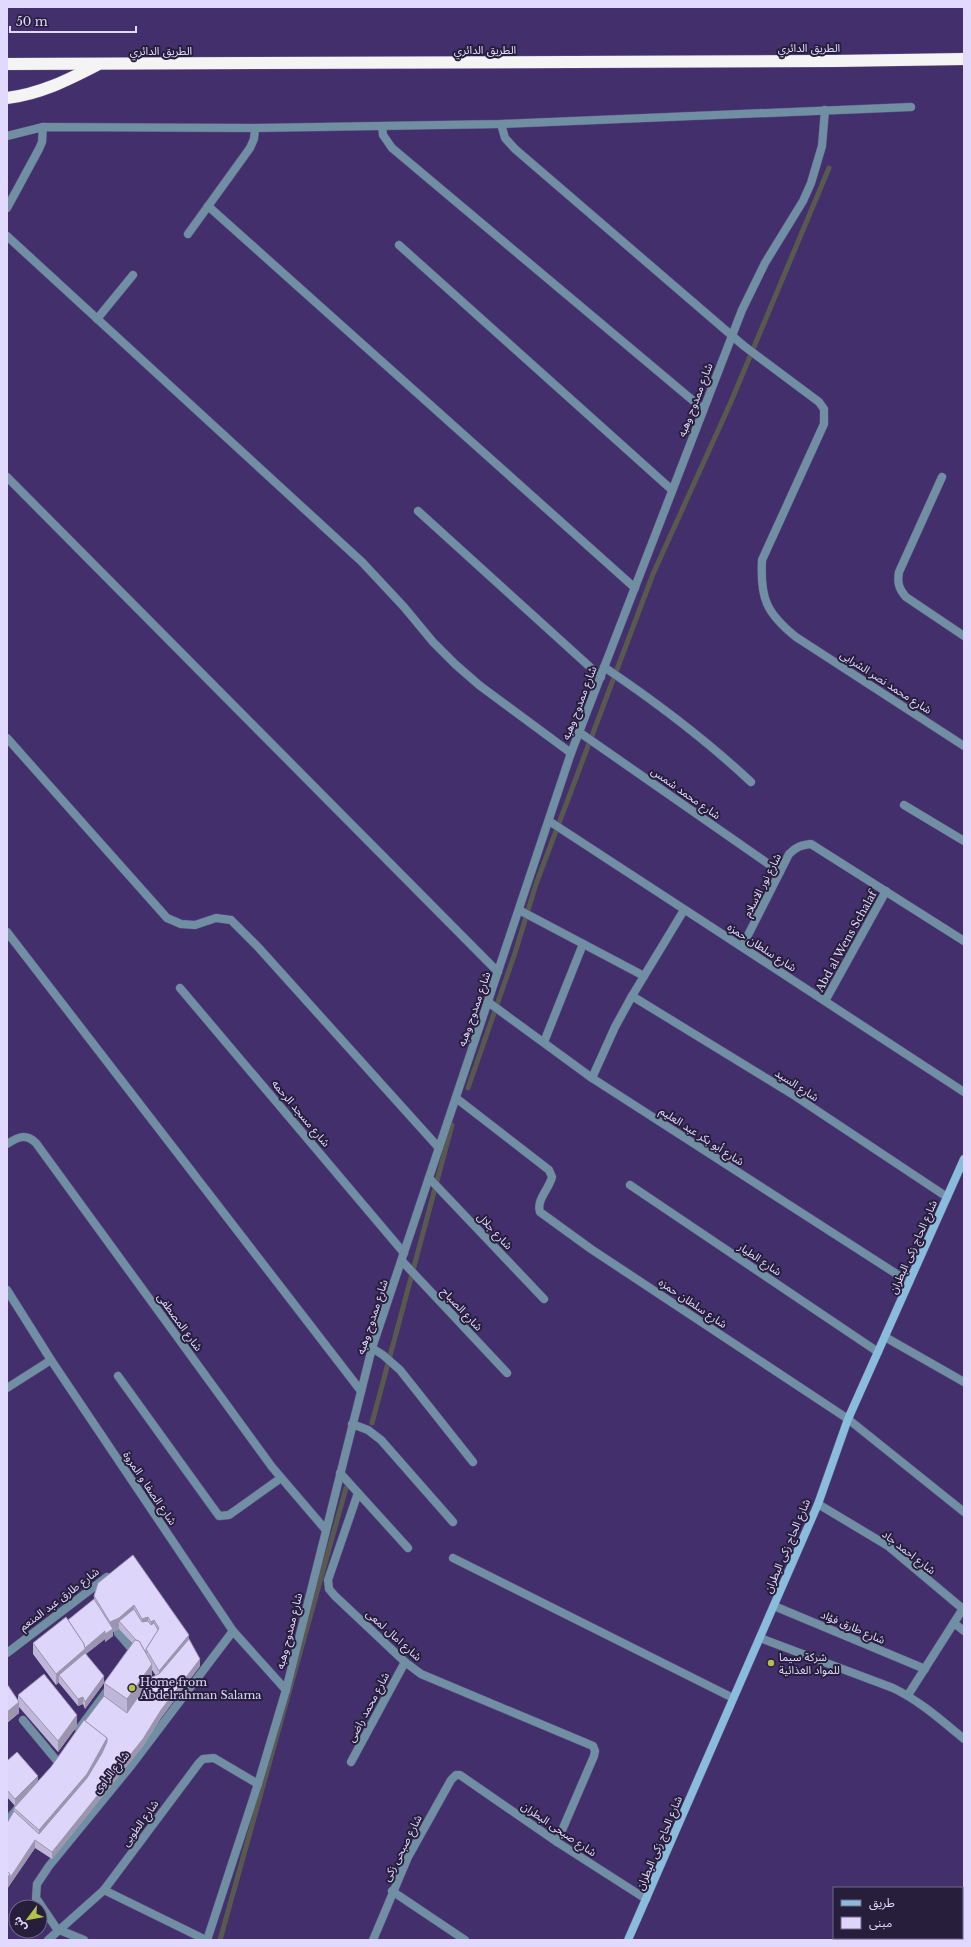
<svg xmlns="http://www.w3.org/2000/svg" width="971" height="1947" viewBox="0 0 971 1947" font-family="'Libre Baskerville','Noto Sans Arabic',serif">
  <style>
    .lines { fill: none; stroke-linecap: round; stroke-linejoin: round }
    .stream { stroke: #595a4e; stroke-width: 5 }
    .lane-casing { stroke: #5f4e86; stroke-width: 9 }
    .street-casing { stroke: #5f4e86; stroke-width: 9 }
    .secondary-casing { stroke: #5f4e86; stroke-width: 9 }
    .highway-casing { stroke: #5f4e86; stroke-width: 13 }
    .lane { stroke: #708fa3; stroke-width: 8 }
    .street { stroke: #708fa3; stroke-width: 8 }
    .secondary { stroke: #8abddc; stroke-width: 8 }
    .highway { stroke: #f4f4f4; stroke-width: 12 }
    .wall { fill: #bfb7d7; fill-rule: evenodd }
    .shaded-wall { fill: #9b95af }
    .building { fill: #ded5fa; stroke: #9b95af }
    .poi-dot { fill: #b3c24b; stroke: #261e3a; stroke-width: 1.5 }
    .labels { text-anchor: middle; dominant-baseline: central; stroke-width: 4; stroke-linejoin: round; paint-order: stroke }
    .street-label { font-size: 11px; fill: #e1d9fe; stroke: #261e3a }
    .poi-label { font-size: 11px; fill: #e1d9fe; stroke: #261e3a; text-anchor: start }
  </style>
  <rect width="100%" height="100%" fill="#432f6c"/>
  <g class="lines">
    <g class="stream">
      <polyline points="468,1088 515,953 536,884 653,574 730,404 829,168"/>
      <polyline points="372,1423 452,1125"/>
      <polyline points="220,1940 346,1488"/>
    </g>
    <g class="lane-casing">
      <polyline id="lane" points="453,1558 733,1698"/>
    </g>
    <g class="street-casing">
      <g id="street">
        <path d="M501,124L505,138L515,149L744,346L819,402L824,409V424L762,560C760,598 766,613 796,637L964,746"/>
        <polyline points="382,126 383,135 392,148 703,409"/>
        <polyline points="7,136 43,127 255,128 501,124 911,107"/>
        <polyline points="208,206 635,588"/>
        <polyline points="7,208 39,149 42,142 43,127"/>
        <polyline points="188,234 250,148 254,139 255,128"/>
        <polyline points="7,236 362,562 404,607 433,642 455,664 479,685 571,753"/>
        <polyline points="399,245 672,490"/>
        <polyline points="97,319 133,275"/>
        <polyline points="7,477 498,972"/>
        <path d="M942,477L899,572C897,583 899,589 906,597L964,636"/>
        <polyline points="418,511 601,677"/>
        <path d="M604,667C656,702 705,739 751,782"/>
        <polyline points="579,732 780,872"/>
        <polyline points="7,738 167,918 181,924 195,925 216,918 231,920 258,947 439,1148"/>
        <polyline points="904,805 964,841"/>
        <polyline points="549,821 964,1092"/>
        <polyline points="519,910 644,976"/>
        <polyline points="7,932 361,1391"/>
        <path d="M742,947L789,854C796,847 801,845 811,844L964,941"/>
        <polyline points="180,988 404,1253"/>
        <polyline points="632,996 792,1094 947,1197"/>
        <polyline points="825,1001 886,891"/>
        <polyline points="488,1002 592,1078 909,1282"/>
        <polyline points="544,1042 583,944"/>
        <polyline points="592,1078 615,1027 632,996 684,910"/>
        <path d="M456,1098L549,1170L552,1177C549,1189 536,1200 540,1212L591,1249L848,1419L964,1512"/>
        <path d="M7,1144C18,1137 26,1133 36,1143L272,1467L325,1529"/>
        <polyline points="429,1178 544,1299"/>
        <polyline points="630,1185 878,1352"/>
        <polyline points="402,1261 507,1373"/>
        <polyline points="7,1290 51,1360 233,1631 286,1690"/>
        <polyline points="885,1337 964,1382"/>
        <polyline points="372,1348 383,1355 400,1370 473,1462"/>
        <polyline points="118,1376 219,1516 229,1515 281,1478"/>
        <polyline points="7,1388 51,1360"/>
        <polyline points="352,1424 368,1430 381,1440 453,1522"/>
        <polyline points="340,1473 408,1548"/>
        <polyline points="358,1493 328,1580 329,1589 335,1596 405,1662 421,1674 593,1746 595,1751 594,1756 557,1842"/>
        <polyline points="818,1504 888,1546 963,1609"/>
        <polyline points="774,1606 925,1669"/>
        <polyline points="954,1623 964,1631"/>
        <polyline points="118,1633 136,1654"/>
        <path d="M760,1638L893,1688C920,1701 941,1720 964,1739"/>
        <polyline points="7,1653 107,1577"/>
        <polyline points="908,1695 964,1607"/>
        <polyline points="23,1720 57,1761"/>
        <polyline points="79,1729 110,1687"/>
        <polyline points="351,1762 405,1662"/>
        <polyline points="7,1821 17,1809"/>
        <polyline points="104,1890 206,1940"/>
        <polyline points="392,1891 465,1940"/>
        <polyline points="48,1940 104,1890 199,1763 203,1759 214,1758 258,1784"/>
        <polyline points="84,1940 57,1929 36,1898 37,1884 49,1866 130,1767 233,1631"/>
        <polyline points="207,1940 258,1784 286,1690 372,1348 571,753 742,310 765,263 803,201 811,183 822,146 825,110"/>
        <polyline points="373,1940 408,1857 451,1780 456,1775 460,1775 557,1842 646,1899"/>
      </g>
    </g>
    <g class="secondary-casing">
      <polyline id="secondary" points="628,1940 818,1504 848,1419 964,1159"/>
    </g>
    <g class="highway-casing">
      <g id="highway">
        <polyline points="7,64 834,61 964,59"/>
        <path d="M7,98C40,94 68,80 97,65"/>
      </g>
    </g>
    <use href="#lane" class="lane"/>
    <use href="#street" class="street"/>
    <use href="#secondary" class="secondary"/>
    <use href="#highway" class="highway"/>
  </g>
  <g class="wall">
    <path d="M98,1583L189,1639L200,1666L161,1718L143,1746L52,1859L35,1848L7,1889L14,1808L15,1806L7,1797V1761L38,1781L51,1767L104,1696V1683L133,1644L119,1629L113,1632V1636L105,1642V1639L86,1654L104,1683L85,1709L83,1704L78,1706L59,1683V1682L56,1685L33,1654V1643L68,1620L94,1599V1596ZM152,1670L156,1676L152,1677Z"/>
    <polygon points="7,1684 18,1701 18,1695 77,1726 58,1752 19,1707 19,1713 7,1723"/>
  </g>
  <g class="shaded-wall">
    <polygon points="134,1605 134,1616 119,1621 119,1629 113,1632 113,1636 105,1642 105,1634 110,1630 110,1622"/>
    <polygon points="148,1617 148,1628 142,1630 142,1619"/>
    <polygon points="154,1620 154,1631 151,1633 151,1622"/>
    <polygon points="105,1631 105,1639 59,1675 59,1682 56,1685 56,1674 84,1648"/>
    <polygon points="189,1635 189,1646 159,1682 159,1671"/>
    <polygon points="200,1659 200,1666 161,1718 143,1746 52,1859 52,1852"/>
    <polygon points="152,1664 152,1684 127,1720 127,1699"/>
    <polygon points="104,1676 104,1683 85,1709 85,1702"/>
    <polygon points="83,1697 83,1704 78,1706 78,1699"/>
    <polygon points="19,1702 19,1713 7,1723 7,1712"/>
    <polygon points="77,1715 77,1726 58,1752 58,1741"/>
    <polygon points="107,1738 107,1749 87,1785 39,1841 39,1830"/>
    <polygon points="38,1776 38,1784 15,1806 15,1799"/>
    <polygon points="35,1840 35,1848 7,1889 7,1878"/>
  </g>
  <g class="building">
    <polygon points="133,1555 189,1635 159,1671 146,1649 159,1628 154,1620 151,1622 148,1617 142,1619 134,1605 119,1618 110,1622 94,1596 98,1583"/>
    <polygon points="94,1599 113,1629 105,1634 105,1631 85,1648 84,1644 68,1620"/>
    <polygon points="134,1609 142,1622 148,1621 151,1625 154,1623 158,1630 146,1649 146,1653 139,1641 136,1640 119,1621"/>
    <polygon points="66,1617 84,1644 85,1649 56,1674 33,1643"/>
    <polygon points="189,1639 200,1659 161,1710 143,1739 52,1852 35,1840 10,1878 10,1874 7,1871 7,1823 14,1811 39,1834 87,1778 102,1753 107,1742 107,1738 85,1721 104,1696 127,1713 152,1677 159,1674"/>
    <polygon points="135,1640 139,1641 152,1664 127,1699 104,1683"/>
    <polygon points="85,1653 104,1676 85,1702 83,1697 78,1699 59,1675"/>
    <polygon points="44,1674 77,1715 58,1741 18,1695"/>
    <polygon points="7,1684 19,1702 7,1712"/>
    <polygon points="84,1720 107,1738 87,1774 39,1830 14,1808 51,1767"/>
    <polygon points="17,1752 38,1776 15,1799 7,1790 7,1761"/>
    <polygon points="7,1871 10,1874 7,1878"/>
  </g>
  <g class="poi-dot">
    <circle cx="771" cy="1663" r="4"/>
    <circle cx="132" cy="1688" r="4"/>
  </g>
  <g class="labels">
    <g class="street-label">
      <text x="809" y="48">الطريق الدائري</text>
      <text x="485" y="50">الطريق الدائري</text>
      <text x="161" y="51">الطريق الدائري</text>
      <text transform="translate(695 400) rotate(-69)">شارع ممدوح وهبه</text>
      <text transform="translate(886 682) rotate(33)">شارع محمد نصر الشرابى</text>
      <text transform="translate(579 703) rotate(-69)">شارع ممدوح وهبه</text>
      <text transform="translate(686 793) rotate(35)">شارع محمد شمس</text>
      <text transform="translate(762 885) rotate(-63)">شارع نور الاسلام</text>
      <text transform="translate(846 941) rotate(-61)">Abd al Wens Schalaf</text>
      <text transform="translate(762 947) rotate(33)">شارع سلطان حمزه</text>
      <text transform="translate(474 1009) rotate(-71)">شارع ممدوح وهبه</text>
      <text transform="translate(797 1085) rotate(33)">شارع السيد</text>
      <text transform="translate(301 1113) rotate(50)">شارع مسجد الرحمه</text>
      <text transform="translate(702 1136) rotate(33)">شارع أبو بكر عبد العليم</text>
      <text transform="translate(495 1231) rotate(47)">شارع جلال</text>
      <text transform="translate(913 1247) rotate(-66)">شارع الحاج زكى البطران</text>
      <text transform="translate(760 1259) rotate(34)">شارع الطيار</text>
      <text transform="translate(693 1303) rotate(34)">شارع سلطان حمزه</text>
      <text transform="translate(462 1309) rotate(47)">شارع الصباح</text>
      <text transform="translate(372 1317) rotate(-72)">شارع ممدوح وهبه</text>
      <text transform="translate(180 1322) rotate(54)">شارع المصطفى</text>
      <text transform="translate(150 1488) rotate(56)">شارع الصفا و المروة</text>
      <text transform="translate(787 1546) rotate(-67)">شارع الحاج زكى البطران</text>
      <text transform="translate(909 1552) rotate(38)">شارع احمد جاد</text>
      <text transform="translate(59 1599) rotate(-37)">شارع طارق عبد المنعم</text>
      <text transform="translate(853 1627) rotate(23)">شارع طارق فؤاد</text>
      <text transform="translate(289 1631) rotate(-76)">شارع ممدوح وهبه</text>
      <text transform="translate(394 1635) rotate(42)">شارع امال لمعى</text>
      <text transform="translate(368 1707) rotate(-62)">شارع محمد راضى</text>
      <text transform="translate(111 1772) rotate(-51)">شارع الراوى</text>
      <text transform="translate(140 1823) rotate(-54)">شارع الطوبى</text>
      <text transform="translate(559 1829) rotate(34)">شارع صبحى البطران</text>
      <text transform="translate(659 1843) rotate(-67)">شارع الحاج زكى البطران</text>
      <text transform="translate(402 1848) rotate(-63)">شارع صبحى زكى</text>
    </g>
    <g class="poi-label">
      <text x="779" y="1657">شركة سيما<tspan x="779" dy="13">للمواد الغذائية</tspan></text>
      <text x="140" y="1682">Home from<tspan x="140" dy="13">Abdelrahman Salama</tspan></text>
    </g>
  </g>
  <rect width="971" height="1947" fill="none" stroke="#e1d9fe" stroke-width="16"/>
  <rect x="833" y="1887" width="130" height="52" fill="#261e3a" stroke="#716988"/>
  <rect x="841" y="1900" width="20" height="6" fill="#8abddc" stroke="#716988"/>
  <text x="869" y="1907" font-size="12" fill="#e1d9fe">طريق</text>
  <rect x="841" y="1917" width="20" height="12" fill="#ded5fa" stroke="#716988"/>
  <text x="869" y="1927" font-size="12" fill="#e1d9fe">مبنى</text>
  <g transform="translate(28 1919) rotate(238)"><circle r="19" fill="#261e3a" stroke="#716988"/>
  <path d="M0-3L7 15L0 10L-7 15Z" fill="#b3c24b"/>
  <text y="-6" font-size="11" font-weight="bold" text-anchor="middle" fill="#e1d9fe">ش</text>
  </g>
  <path d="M10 26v6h126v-6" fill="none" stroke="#e1d9fe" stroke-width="2"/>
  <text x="16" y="26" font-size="12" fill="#e1d9fe" stroke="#261e3a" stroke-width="3" paint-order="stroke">50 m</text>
</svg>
